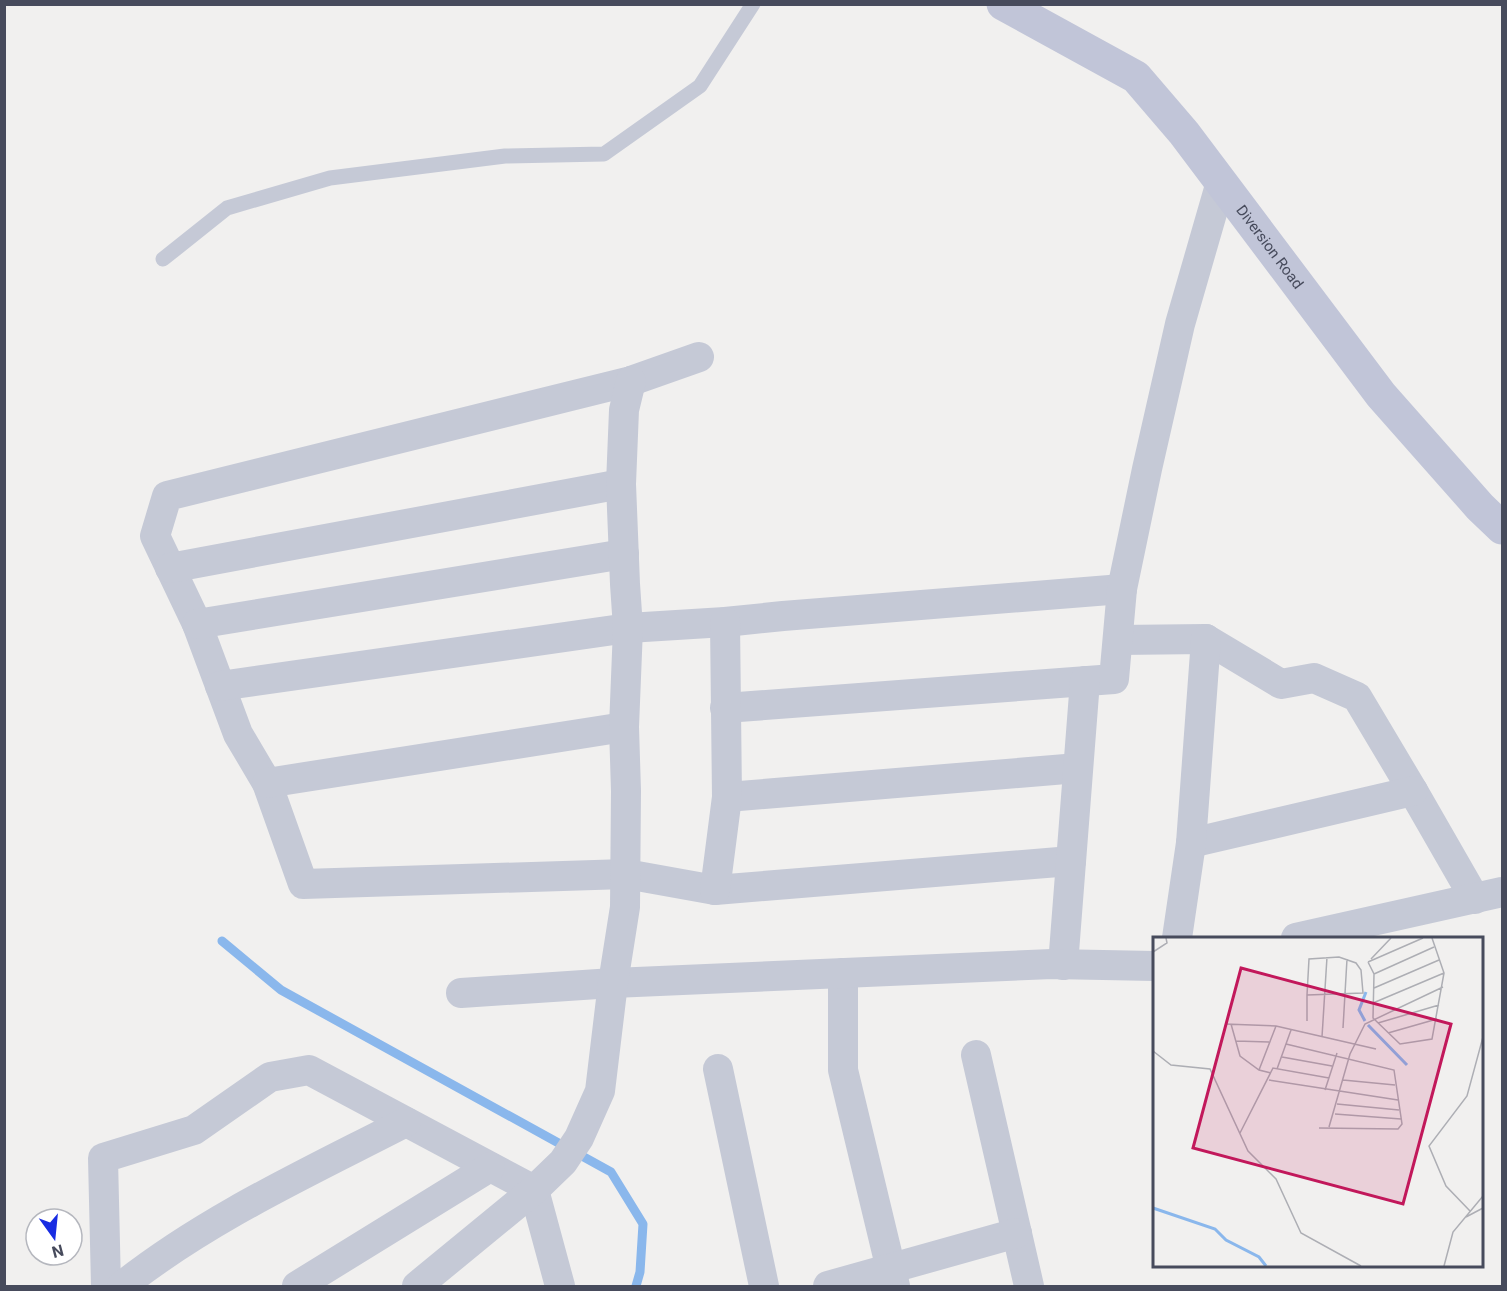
<svg xmlns="http://www.w3.org/2000/svg" width="1507" height="1291" viewBox="0 0 1507 1291" font-family="Roboto,sans-serif">
  <style>
    .lines { fill: none; stroke-linecap: round; stroke-linejoin: round }
    .stream { stroke: #8ab7ec; stroke-width: 9 }
    .lane { stroke: #c5c9d6; stroke-width: 15 }
    .street { stroke: #c5c9d6; stroke-width: 30 }
    .secondary { stroke: #c1c5d8; stroke-width: 33 }
    .labels { text-anchor: middle; dominant-baseline: central; stroke-width: 5; stroke-linejoin: round; paint-order: stroke }
    .street-label { font-size: 15px; fill: #474b5c; stroke: #fff }
    .inset-river { fill: none; stroke: #8ab7ec; stroke-width: 3 }
    .inset-road { fill: none; stroke: #adaeb4; stroke-width: 1.5 }
    .view { fill: #c2185b; fill-opacity: 0.15; stroke: #c2185b; stroke-width: 3 }
    .inset-edge { fill: none; stroke: #474b5c; stroke-width: 3 }
  </style>
  <rect width="100%" height="100%" fill="#f1f0ef"/>
  <g class="lines">
    <polyline class="stream" points="222,941 281,990 611,1172 643,1224 640,1272 636,1286"/>
    <polyline class="lane" points="163,259 227,208 330,178 505,156 604,154 700,86 753,4"/>
    <g class="street">
      <polyline points="699,357 631,381 167,496 155,536 197,624 238,734 267,783 303,884 626,874 715,890 1071,861"/>
      <polyline points="170,568 621,484"/>
      <polyline points="197,624 624,554"/>
      <polyline points="1118,640 1206,639 1281,684 1314,678 1357,697 1413,791 1475,899"/>
      <polyline points="220,686 628,628 725,622 783,616 1122,589"/>
      <polyline points="725,708 1114,679 1122,589 1147,469 1180,324 1221,182"/>
      <polyline points="267,783 624,727"/>
      <polyline points="727,797 1078,768"/>
      <polyline points="1191,843 1413,791"/>
      <polyline points="715,890 727,797 725,622"/>
      <polyline points="1177,938 1191,843 1206,639"/>
      <polyline points="1296,938 1502,892"/>
      <polyline points="1063,965 1085,681"/>
      <polyline points="843,973 843,1070 895,1286"/>
      <polyline points="461,993 613,983 1052,964 1154,966"/>
      <polyline points="976,1055 1029,1286"/>
      <polyline points="718,1069 764,1286"/>
      <polyline points="106,1286 103,1158 194,1130 270,1077 309,1070 534,1190 560,1286"/>
      <path d="M122,1286C208,1218 309,1172 406,1122"/>
      <polyline points="297,1286 490,1167"/>
      <polyline points="417,1286 534,1190 563,1162 579,1138 600,1091 613,983 625,907 626,791 624,727 628,628 625,584 621,484 624,410 631,381"/>
      <polyline points="828,1286 1017,1233"/>
    </g>
    <path class="secondary" id="s1" d="M1003,4L1136,77L1184,133L1381,395L1480,507L1502,528"/>
  </g>
  <g class="labels">
    <g class="street-label">
      <text stroke="none"><textPath href="#s1" startOffset="368">Diversion Road</textPath></text>
    </g>
  </g>
  <g transform="translate(1153 937)">
    <rect width="330" height="330" fill="#f1f0ef"/>
    <path class="inset-river" d="M212,84L206,73L213,55M215,88L254,128M0,271L62,292L73,303L106,320L113,329"/>
    <path class="inset-road" d="M0,15L14,6L13,1M218,22L238,1M215,25L221,37L220,81L247,107L279,102L291,36L279,1M215,25L270,1M221,37L281,10M221,51L286,23M220,66L291,36M154,84V58L156,22L186,20L203,26L208,33L210,56L154,58M225,86L286,68M72,87L123,89L223,112M78,87L87,119L106,133L118,136M190,91L194,22M235,96L284,82M169,100L174,20M83,104L116,105M133,107L241,133L249,187L245,192L166,191M0,114L18,128L57,132L95,214L123,242L148,296L208,329M129,120L179,129M124,132L138,93M106,133L123,89M116,143L245,163M190,143L242,148M172,153L184,116M184,167L246,173M182,177L248,182M176,190L197,117L212,87L290,50M87,196L120,131L176,141M317,274L293,249L276,209L314,159L330,100M313,280L330,271M291,329L300,295L330,259"/>
    <path class="view" d="M88,31L298,87L250,267L40,211Z"/>
    <rect width="330" height="330" class="inset-edge"/>
  </g>
  <rect width="1507" height="1291" fill="none" stroke="#474b5c" stroke-width="12"/>
  <g transform="translate(54 1237) rotate(165)"><circle r="28" fill="#ffffff" stroke="#b5b7be" stroke-width="1.5"/>
  <path d="M0-4.5L10 22L0 15L-10 22Z" fill="#182ce2"/>
  <text y="-9" font-size="16" font-weight="bold" text-anchor="middle" fill="#474b5c">N</text>
  </g>
</svg>
